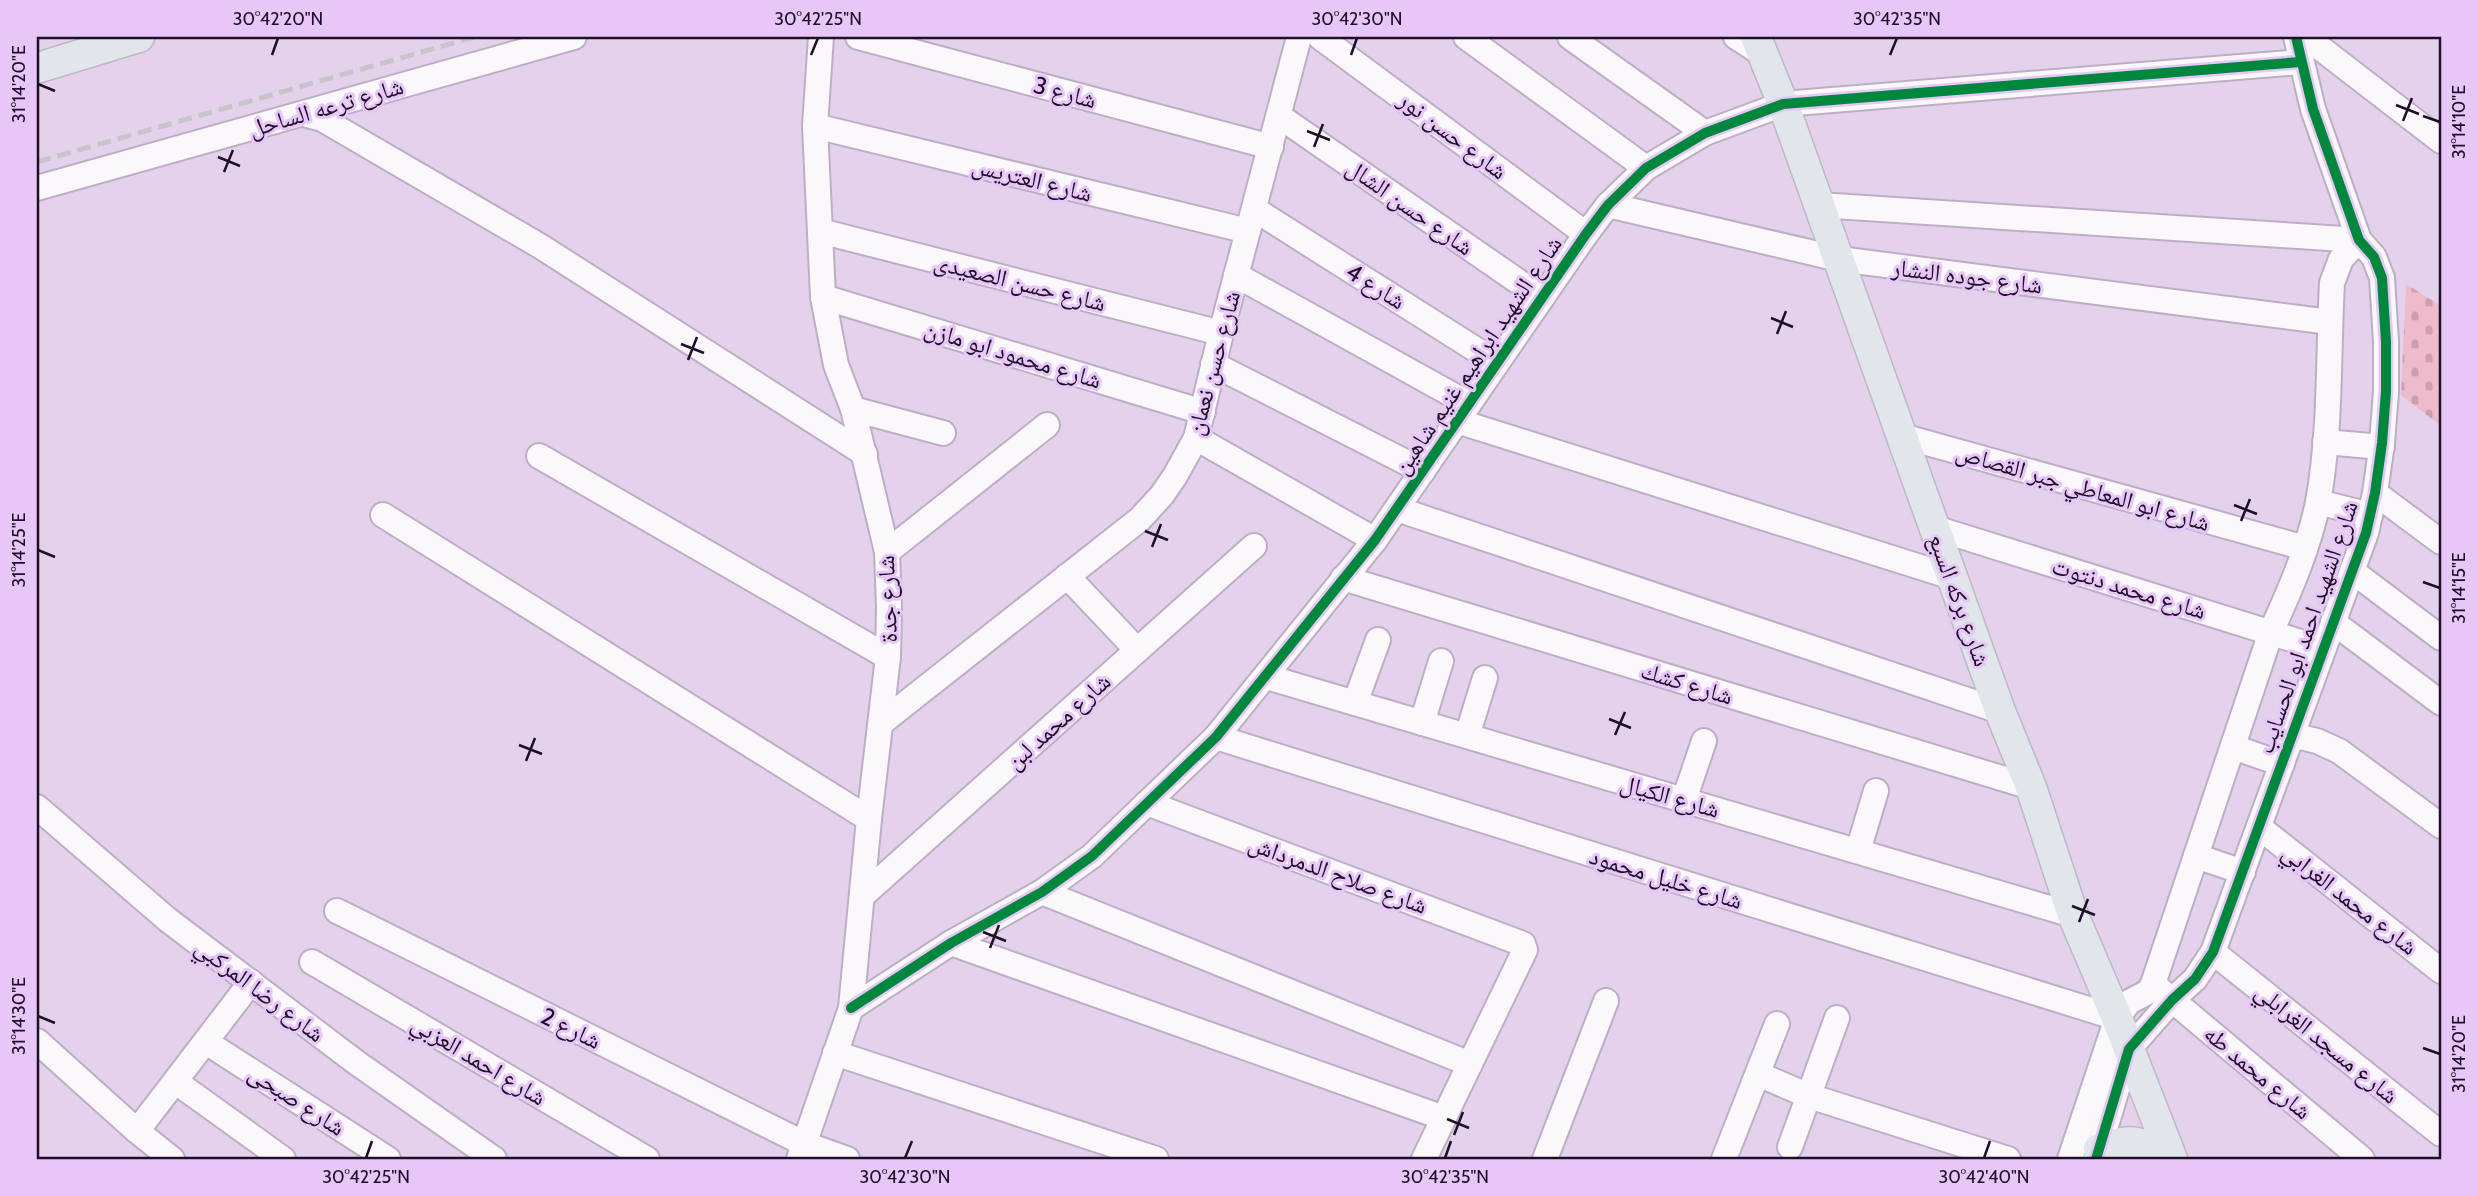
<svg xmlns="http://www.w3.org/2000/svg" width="2478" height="1196" viewBox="0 0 2478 1196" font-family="Cabin,'Noto Naskh Arabic',sans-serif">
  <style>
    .cemetery { fill: url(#cemetery-stones) }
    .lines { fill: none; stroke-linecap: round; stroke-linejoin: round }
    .minor-casing { stroke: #beaec5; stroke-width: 28 }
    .major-casing { stroke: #c0b6c5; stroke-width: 33 }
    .minor { stroke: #fbf8fc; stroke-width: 24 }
    .major { stroke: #e1e6ea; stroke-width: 30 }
    .rail { stroke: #c9c4cc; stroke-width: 5; stroke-dasharray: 14 7; stroke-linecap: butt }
    .cycleway-casing { stroke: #e7c7f8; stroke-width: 15 }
    .cycleway { stroke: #00873e; stroke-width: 10 }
    .ticks { fill: none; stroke: #1d0f25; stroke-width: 2.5 }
    .labels { text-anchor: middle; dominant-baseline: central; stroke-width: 6; stroke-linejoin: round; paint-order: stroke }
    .street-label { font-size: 24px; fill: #1d0f25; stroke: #e7c7f8 }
    .neatline { fill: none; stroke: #1d0f25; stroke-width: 2.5 }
    .ticks-label { font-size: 18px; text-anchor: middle; fill: #1d0f25 }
  </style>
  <defs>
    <pattern id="cemetery-stones" width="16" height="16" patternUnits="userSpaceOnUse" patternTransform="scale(1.75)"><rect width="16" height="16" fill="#edbbcb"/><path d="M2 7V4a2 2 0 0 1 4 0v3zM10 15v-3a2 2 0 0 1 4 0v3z" fill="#cba0ae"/></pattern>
  </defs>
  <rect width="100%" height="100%" fill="#e4d2ed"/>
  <polygon class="cemetery" points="2406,284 2438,304 2441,300 2441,426 2401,395"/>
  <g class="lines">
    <g class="minor-casing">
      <g id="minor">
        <polyline points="858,37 1271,147"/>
        <polyline points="1320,37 1586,234"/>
        <polyline points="1466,37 1646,168"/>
        <polyline points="1570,37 1705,133"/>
        <polyline points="1736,37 1764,55"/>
        <polyline points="2306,37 2441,141"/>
        <polyline points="303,114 322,119 540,246 865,454"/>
        <polyline points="1279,116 1542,298"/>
        <polyline points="815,126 1248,231"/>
        <polyline points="37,188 574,37"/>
        <polyline points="1608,205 1839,259 2330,322"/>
        <polyline points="1819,205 2359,240"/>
        <polyline points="1254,209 1497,363"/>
        <polyline points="820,231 1221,333"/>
        <polyline points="1236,275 1469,404"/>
        <polyline points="823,297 1203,412"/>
        <polyline points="1213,364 1423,471"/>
        <polyline points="853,409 943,433"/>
        <polyline points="1457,421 1952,577"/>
        <polyline points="1902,436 2305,548"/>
        <polyline points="1196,438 1375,540"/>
        <polyline points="2325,442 2382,447"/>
        <polyline points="539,456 888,657"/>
        <polyline points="2375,493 2441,542"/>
        <polyline points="2318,502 2370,515"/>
        <polyline points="1397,509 2000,711"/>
        <polyline points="383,515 869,819"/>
        <polyline points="1935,528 2323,649"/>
        <polyline points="887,552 1047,425"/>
        <polyline points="2352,571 2441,638"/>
        <polyline points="1067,576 1137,650"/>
        <polyline points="1343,578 2031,787"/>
        <polyline points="2333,622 2441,703"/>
        <polyline points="1267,677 2073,915"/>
        <polyline points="1355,703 1378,640"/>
        <polyline points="881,723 1140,519 1162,495 1175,476 1196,438 1221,333 1299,37"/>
        <polyline points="1422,723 1441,661"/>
        <polyline points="2292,735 2317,741 2339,751 2441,826"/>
        <polyline points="1467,736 1485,678"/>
        <polyline points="1216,737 2117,1018"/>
        <polyline points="2233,747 2282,764"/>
        <polyline points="1684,800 1704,741"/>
        <polyline points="1147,803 1523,944 1525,950 1424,1159"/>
        <polyline points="37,807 168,920 357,1063 494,1159"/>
        <polyline points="2259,827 2441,971"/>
        <polyline points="1858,851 1876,791"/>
        <polyline points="2196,856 2243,872"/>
        <polyline points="1042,892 1470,1064"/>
        <polyline points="862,896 1254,546"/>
        <polyline points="337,911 805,1144 847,1159"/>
        <polyline points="951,943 1444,1118"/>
        <polyline points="2213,952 2441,1134"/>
        <polyline points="312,962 647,1159"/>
        <polyline points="2159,989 2362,1159"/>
        <polyline points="851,1008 951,943 1042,892 1092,856 1216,737 1375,540 1586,234 1608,205 1646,168 1705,133 1783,104 2300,62"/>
        <polyline points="37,1041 137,1131 172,1159"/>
        <polyline points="206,1042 388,1159"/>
        <polyline points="835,1053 1156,1159"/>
        <polyline points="1758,1074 1809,1096 2008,1159"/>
        <polyline points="176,1082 283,1159"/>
        <polyline points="137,1131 251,982"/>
        <polyline points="1790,1147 1837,1018"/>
        <polyline points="799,1159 851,1008 869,819 888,657 889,607 887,552 853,409 836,365 823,297 815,126 821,37"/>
        <polyline points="1545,1159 1606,1001"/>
        <polyline points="1724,1159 1777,1024"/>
        <path d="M2070,1159L2117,1018L2129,1002L2148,992L2153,984L2271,632C2290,590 2309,547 2318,502C2331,431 2328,355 2332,283L2341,259L2359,240"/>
        <polyline points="2096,1159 2129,1049 2172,1000 2195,979 2213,952 2366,533 2375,493 2382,443 2386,392 2386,342 2382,278 2374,257 2359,240 2313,109 2296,37"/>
      </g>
    </g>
    <g class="major-casing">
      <g id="major">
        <polyline points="1756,37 1783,104 2000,711 2031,787 2073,915 2117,1018 2172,1159"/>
        <polyline points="37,68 139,37"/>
        <path d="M2099,1149C2129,1138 2145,1140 2171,1159"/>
      </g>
    </g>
    <use href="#minor" class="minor"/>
    <use href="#major" class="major"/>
    <polyline class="rail" points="37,162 474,37"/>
    <g class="cycleway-casing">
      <g id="cycleway">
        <polyline points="851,1008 951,943 1042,892 1092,856 1216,737 1375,540 1586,234 1608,205 1646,168 1705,133 1783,104 2300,62"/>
        <polyline points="2096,1159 2129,1049 2172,1000 2195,979 2213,952 2366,533 2375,493 2382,443 2386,392 2386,342 2382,278 2374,257 2359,240 2313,109 2296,37"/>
      </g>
    </g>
    <use href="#cycleway" class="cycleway"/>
  </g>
  <path class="ticks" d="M272,55L278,38M811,55L818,38M1351,55L1357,38M1890,55L1897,38M38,84L55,91M2396,105L2419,114M2423,116L2440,122M2403,121L2412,98M1307,131L1330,140M1314,147L1323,124M218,157L240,166M224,172L233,150M1771,318L1793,327M1777,334L1786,311M681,344L704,353M688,360L697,337M2234,505L2257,514M2241,521L2250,499M1145,531L1168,540M1152,547L1161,524M38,550L55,557M2423,582L2440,588M1609,719L1631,728M1615,735L1625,712M519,745L542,754M526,761L535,738M2072,906L2095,915M2079,922L2088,899M983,932L1006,941M990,948L999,925M38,1016L55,1023M2423,1048L2440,1054M1447,1119L1469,1128M1454,1135L1463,1112M366,1158L372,1141M905,1158L912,1141M1445,1158L1451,1141M1984,1158L1990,1141"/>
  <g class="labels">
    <g class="street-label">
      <text transform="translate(1065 92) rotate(15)">شارع 3</text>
      <text transform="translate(326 107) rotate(-16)">شارع ترعه الساحل</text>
      <text transform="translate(1453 135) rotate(37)">شارع حسن نور</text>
      <text transform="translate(1032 179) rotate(14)">شارع العتريس</text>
      <text transform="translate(1410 207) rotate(35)">شارع حسن الشال</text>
      <text transform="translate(1967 276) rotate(7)">شارع جوده النشار</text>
      <text transform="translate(1020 282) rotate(14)">شارع حسن الصعيدى</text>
      <text transform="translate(1376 286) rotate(32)">شارع 4</text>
      <text transform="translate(1013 354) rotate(17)">شارع محمود ابو مازن</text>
      <text transform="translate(1477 355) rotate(-56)">شارع الشهيد ابراهيم غنيم شاهين</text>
      <text transform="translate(1213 363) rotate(-75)">شارع حسن نعمان</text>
      <text transform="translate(2083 487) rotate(16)">شارع ابو المعاطي جبر القصاص</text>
      <text transform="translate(2129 588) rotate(17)">شارع محمد دنتوت</text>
      <text transform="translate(887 599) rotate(-92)">شارع جدة</text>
      <text transform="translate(1960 600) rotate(70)">شارع بركه السبع</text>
      <text transform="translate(2307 627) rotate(-71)">شارع الشهيد احمد ابو الحسايب</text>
      <text transform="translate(1687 683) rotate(17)">شارع كشك</text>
      <text transform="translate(1058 721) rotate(-42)">شارع محمد لبن</text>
      <text transform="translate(1670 796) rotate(16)">شارع الكيال</text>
      <text transform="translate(1338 874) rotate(20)">شارع صلاح الدمرداش</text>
      <text transform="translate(1666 878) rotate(17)">شارع خليل محمود</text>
      <text transform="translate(2350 899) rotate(38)">شارع محمد الغرابي</text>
      <text transform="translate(260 990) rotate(37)">شارع رضا المركبي</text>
      <text transform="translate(571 1028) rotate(26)">شارع 2</text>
      <text transform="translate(2327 1043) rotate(39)">شارع مسجد الغرابلي</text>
      <text transform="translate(479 1060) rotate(31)">شارع احمد العزبي</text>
      <text transform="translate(2258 1072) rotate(40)">شارع محمد طه</text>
      <text transform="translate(297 1100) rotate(33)">شارع صبحى</text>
    </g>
  </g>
  <rect width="2478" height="1196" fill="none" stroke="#e7c7f8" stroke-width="77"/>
  <rect x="38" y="38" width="2402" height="1120" class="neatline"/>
  <g class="ticks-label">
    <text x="278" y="25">30°42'20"N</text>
    <text x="818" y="25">30°42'25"N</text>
    <text x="1357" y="25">30°42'30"N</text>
    <text x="1897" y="25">30°42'35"N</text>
    <text transform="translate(19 84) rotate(-90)" y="6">31°14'20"E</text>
    <text transform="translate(2459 122) rotate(-90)" y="6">31°14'10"E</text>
    <text transform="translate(19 550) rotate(-90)" y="6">31°14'25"E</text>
    <text transform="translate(2459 588) rotate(-90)" y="6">31°14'15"E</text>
    <text transform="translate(19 1016) rotate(-90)" y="6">31°14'30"E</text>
    <text transform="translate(2459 1054) rotate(-90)" y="6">31°14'20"E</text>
    <text x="366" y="1183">30°42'25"N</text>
    <text x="905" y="1183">30°42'30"N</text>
    <text x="1445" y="1183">30°42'35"N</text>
    <text x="1984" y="1183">30°42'40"N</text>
  </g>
</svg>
